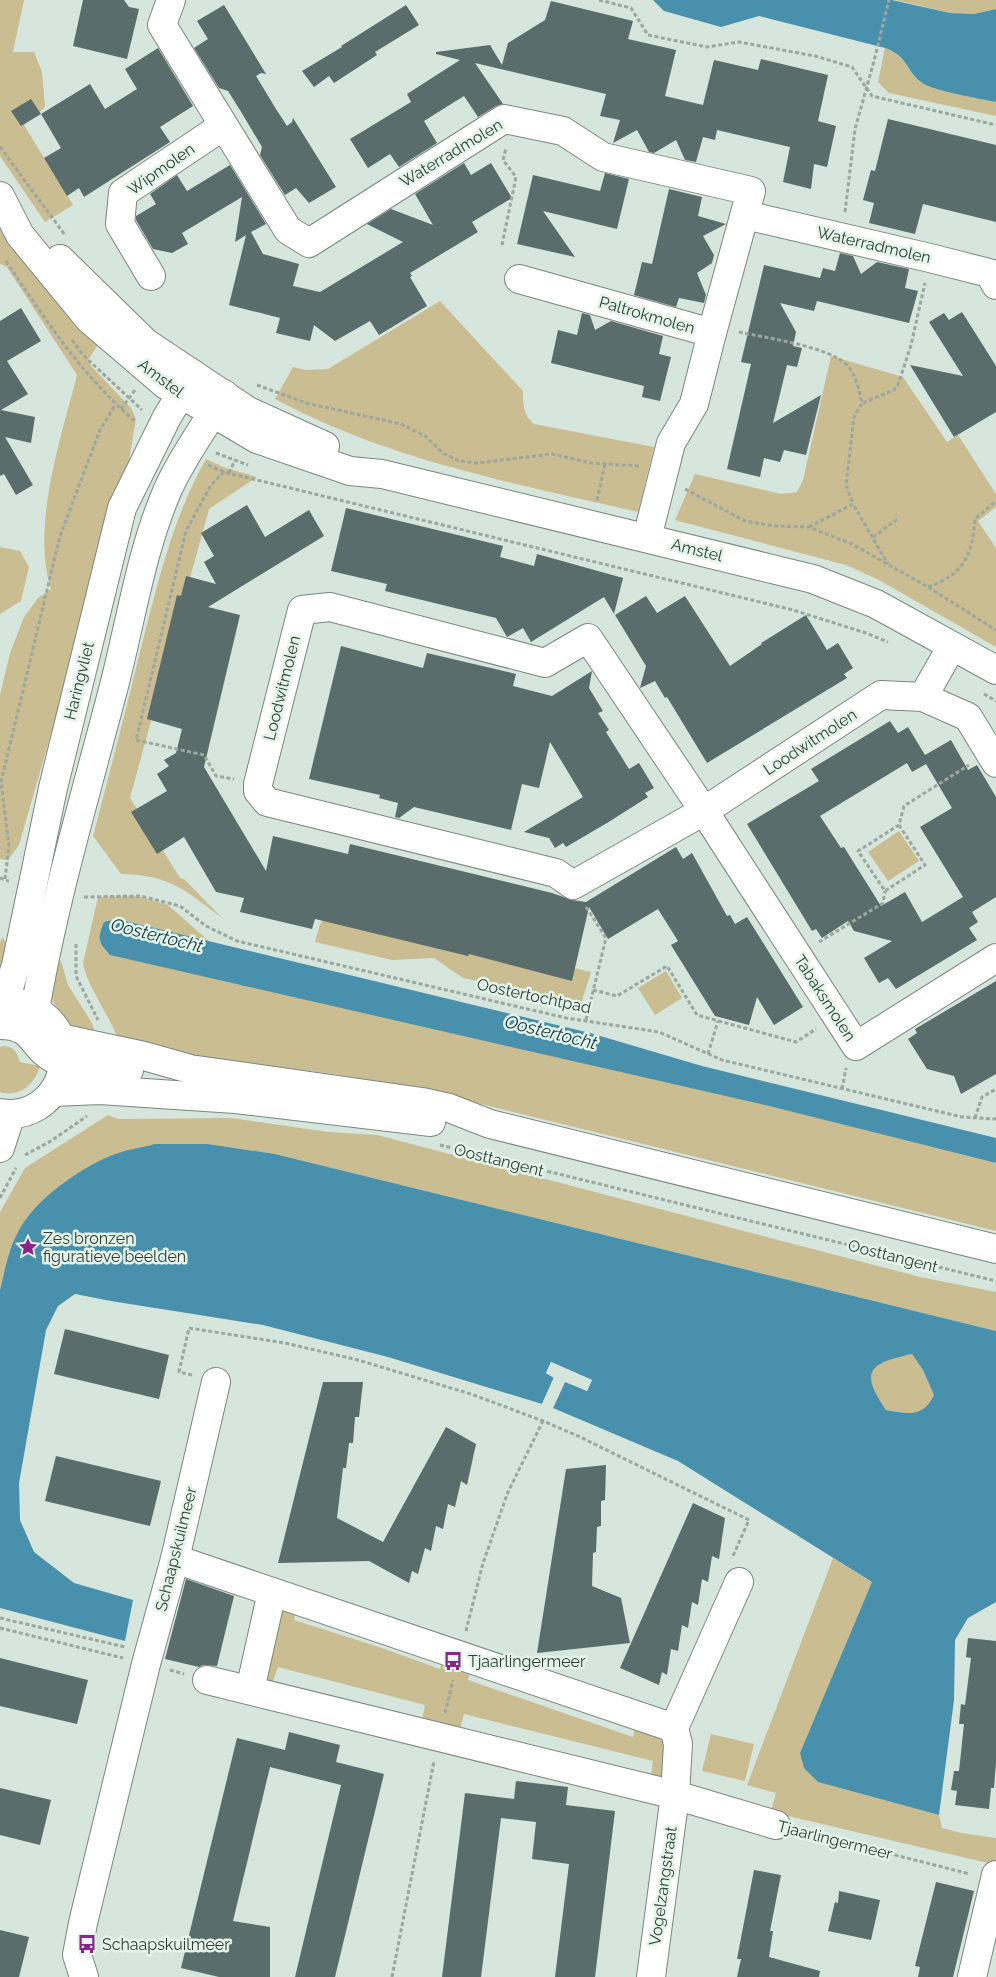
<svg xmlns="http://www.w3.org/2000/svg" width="996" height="1977" viewBox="0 0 996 1977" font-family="Raleway,sans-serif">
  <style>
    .green { fill: #cbbd92 }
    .water { fill: #4990ac; fill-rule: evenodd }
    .pier { fill: #d6e6dc }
    .building { fill: #5a6c6b; fill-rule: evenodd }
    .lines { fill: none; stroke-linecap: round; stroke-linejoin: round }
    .minor-casing { stroke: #79887f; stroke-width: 30 }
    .major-casing { stroke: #79887f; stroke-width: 30 }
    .path { stroke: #9ba79f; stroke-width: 3; stroke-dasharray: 4 2.5; stroke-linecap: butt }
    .minor { stroke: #fff; stroke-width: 28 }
    .major { stroke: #fff; stroke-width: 28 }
    .labels { text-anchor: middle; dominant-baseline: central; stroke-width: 5; stroke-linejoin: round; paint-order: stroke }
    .street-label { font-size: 16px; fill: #353c38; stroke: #e3f4e9 }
    .poi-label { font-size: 16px; fill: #353c38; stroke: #e3f4e9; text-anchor: start }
    .water-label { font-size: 18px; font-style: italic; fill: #183946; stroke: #e3f4e9 }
  </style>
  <rect width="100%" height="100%" fill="#d6e6dc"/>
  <g class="green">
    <polygon points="0,0 24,0 13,52 34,52 42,72 45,107 24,125 73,205 45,222 0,156"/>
    <polygon points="896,0 996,0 996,9 974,14 950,13"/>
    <path d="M885,48C910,58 905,72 924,84C935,91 981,99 996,102V116L889,93L878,82Z"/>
    <path d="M0,220L101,340L88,360L92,367L131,408L136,419L128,466L19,845L8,860L0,859V695L10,653L24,617L38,598L51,589C31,526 61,438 77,375L7,267L0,264Z"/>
    <path d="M440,301L523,391C523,404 523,415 534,424L654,447L638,512C514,483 388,460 275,399L293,367L306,370L328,369Z"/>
    <polygon points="831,356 903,377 947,442 958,435 996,494 996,507 978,521 996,548 996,647 879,580 846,565 675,520 695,474 781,494 797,492 803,480"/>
    <path d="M206,459L223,467L257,477L209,509L130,798L180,878L184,879L222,918C185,890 170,875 121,874L93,836C109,775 125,714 140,652C157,586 172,519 206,459Z"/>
    <polygon points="0,547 20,551 29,567 21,601 0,614"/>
    <polygon points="899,831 919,861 888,881 868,852"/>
    <path d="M138,896L168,905L210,942L117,919L769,1106L996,1163V1231L416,1088L333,1074L177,1054L118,1039C109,1014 87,987 83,963L98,897Z"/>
    <polygon points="331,911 591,972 581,1004 463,978 434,958 392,960 315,942 320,924"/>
    <polygon points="2,937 10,949 0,976 0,943"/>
    <polygon points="61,961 68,985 92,1023 96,1035 73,1027 53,1002 51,993 55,963"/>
    <polygon points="666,971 682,998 655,1015 638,988"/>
    <path d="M4,1046C15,1047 17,1053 20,1062L40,1066C35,1084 20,1098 0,1092V1047Z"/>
    <polygon points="108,1115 118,1119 231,1118 328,1132 377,1135 920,1277 996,1292 996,1331 275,1154 208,1144 8,1260 0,1290 0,1212 25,1168"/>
    <path d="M912,1354L923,1370L934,1395C923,1418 908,1414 886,1410C858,1370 870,1363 912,1354Z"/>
    <polygon points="833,1558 873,1583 800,1753 818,1782 939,1815 942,1828 961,1833 996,1838 996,1865 771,1812 776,1793 747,1785"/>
    <polygon points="280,1599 298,1605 294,1620 382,1648 440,1669 443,1655 472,1665 468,1680 633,1737 636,1722 670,1736 663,1777 651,1776 653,1761 464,1714 460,1730 422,1720 425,1705 278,1667 272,1684 260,1680"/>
    <polygon points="711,1734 754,1744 745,1781 702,1771"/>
  </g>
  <g class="water">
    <path d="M653,0H892L950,13L974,14L996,9V102C981,99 935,91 924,84C905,72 910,57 885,48L759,16L721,27L664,11Z"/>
    <path d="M117,919L590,1033L702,1066L996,1138V1163L769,1106L110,955C98,941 97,940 104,922Z"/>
    <path d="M155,1144H208L275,1154L996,1331V1602L968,1618L955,1640L954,1700L939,1815L818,1782L804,1768L800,1753L872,1582L678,1461L553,1408L565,1381L587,1391L592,1380L551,1362L546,1373L554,1377L542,1404L388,1357L263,1325L111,1301L75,1294L58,1306L46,1330L19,1483L20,1520L34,1552L74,1583L133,1600L125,1641L0,1608V1290C5,1271 8,1251 17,1234C33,1201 77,1170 110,1156C124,1150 140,1148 155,1144ZM912,1354L923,1370L934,1395C923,1418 908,1414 886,1410C858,1370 871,1363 912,1354Z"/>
  </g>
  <polygon class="pier" points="551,1362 592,1380 587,1391 565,1382 553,1408 550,1407 563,1379 586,1388 588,1381 552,1365 549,1372 556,1375 557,1378 545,1405 542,1404 554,1378 546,1373"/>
  <g class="building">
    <polygon points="83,0 124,0 129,7 139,9 127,59 73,46"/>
    <polygon points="551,1 633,21 628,39 676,50 665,96 703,105 714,60 758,70 761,59 828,75 818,121 836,126 827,167 814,164 811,189 783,182 790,147 717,130 715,140 703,137 696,162 685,160 676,140 654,153 649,152 637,130 613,143 620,120 600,116 606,94 475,63 503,104 496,106 478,117 464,96 424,121 437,143 399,167 390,154 368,168 350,139 411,102 407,94 460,60 436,54 436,52 490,45 502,65 508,43 545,20"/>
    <polygon points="224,5 266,74 261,73 256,76 276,109 287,126 292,122 293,118 336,187 309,203 296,188 285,195 260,155 262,147 240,110 228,91 219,88 194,48 208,39 197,21"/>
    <polygon points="406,5 419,25 375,52 377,55 334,83 329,76 314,87 302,71 342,47 341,46"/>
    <polygon points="158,48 193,106 160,127 170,142 84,197 79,188 67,196 44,158 61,148 41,114 90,84 105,109 137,89 125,69"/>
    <polygon points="31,99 41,114 21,126 11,111"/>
    <polygon points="888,119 996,145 996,222 923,204 915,234 869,223 874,203 863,200 871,170 875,171"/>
    <polygon points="464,163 471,175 491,163 512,198 472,222 478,232 410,273 412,276 410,277 427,306 379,335 370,321 335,341 314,325 310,341 276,333 280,318 229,305 246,235 235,242 242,197 182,233 188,244 172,253 153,249 136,220 136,216 156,204 150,194 177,175 187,191 230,165 266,224 251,232 263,254 299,264 293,286 320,292 403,242 367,224 391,209 433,225 415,194"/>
    <polygon points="605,173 629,179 617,229 543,211 575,257 517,244 533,175 600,191"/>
    <polygon points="669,189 702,197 698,216 726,224 703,236 714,255 712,263 697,273 706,295 704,303 679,298 676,307 634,295 642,262 652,264"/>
    <polygon points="840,253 853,256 861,274 877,262 909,269 905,288 918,291 909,323 817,301 814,311 780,303 796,332 793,346 802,348 797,367 787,365 773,423 821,395 806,455 784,450 780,462 764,458 760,477 727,469 751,364 741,362 764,265 820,278 823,268 835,271"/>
    <polygon points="21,308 41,341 7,361 28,394 1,410 35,417 31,443 5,437 33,485 16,495 4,474 0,476 0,321"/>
    <polygon points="962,312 996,366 996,412 954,437 910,365 963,376 929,322 944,313 949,320"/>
    <polygon points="582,313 590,315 595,330 611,321 663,336 659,354 671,357 660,401 642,397 644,386 551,363 558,330 577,335"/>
    <polygon points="247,505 265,537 309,510 324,536 208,607 240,615 204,767 266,871 273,836 348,854 350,844 552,893 572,900 586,902 676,847 683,859 692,853 727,916 730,915 735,924 747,917 803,1007 774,1025 757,997 749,1025 715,1016 671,945 678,941 658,909 608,939 589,907 572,981 469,954 468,956 315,919 312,929 240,912 244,898 216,892 184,837 157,854 131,812 167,791 157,774 169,766 164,760 176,753 182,729 147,719 177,595 181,596 186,576 216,584 204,562 214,556 201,533"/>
    <polygon points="346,508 503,546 500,557 534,566 537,554 623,578 614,614 604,597 531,642 523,628 507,637 496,618 385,591 387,584 331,571"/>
    <polygon points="646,596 657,613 685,596 730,666 762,644 761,643 806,615 827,650 838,643 853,668 844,674 847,678 707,763 667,697 665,698 655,681 640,688 646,666 615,615"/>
    <polygon points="341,646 423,668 427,653 516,674 513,686 552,696 592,671 589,688 603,711 598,713 609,730 606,732 629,769 639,763 654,788 645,793 648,797 607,823 566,847 563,843 555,848 549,838 524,832 583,797 550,742 539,788 522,784 511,830 414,807 399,818 395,817 398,803 379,798 380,795 309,779"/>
    <path d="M890,721L898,733L908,727L925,755L951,740L968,770L977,765L996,797V897L972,912L978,922L969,928L977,940L896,989L888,978L879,983L864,958L892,941L854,931L848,921L822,938L816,929L812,931L747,824L819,781L811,769ZM907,763L912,772L926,764L952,808L920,827L963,897L922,922L905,892L881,906L844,847L841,848L820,816Z"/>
    <polygon points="996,981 996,1074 961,1094 954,1076 927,1069 908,1039 917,1033 915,1029"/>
    <polygon points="65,1329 169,1355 159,1399 54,1374"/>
    <polygon points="323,1382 363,1382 359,1417 355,1417 353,1443 349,1443 346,1468 343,1468 337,1518 383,1542 446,1427 476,1444 467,1485 461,1481 455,1507 448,1504 443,1529 436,1526 431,1551 425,1548 418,1574 412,1571 409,1583 369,1561 278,1563"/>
    <polygon points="56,1456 161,1481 150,1526 45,1501"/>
    <polygon points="606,1465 605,1500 601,1501 601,1526 597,1527 596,1552 593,1553 592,1586 621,1598 630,1643 537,1653 566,1469"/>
    <polygon points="693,1503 725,1518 719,1559 712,1556 708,1582 702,1579 698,1605 692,1602 688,1628 682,1625 678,1651 671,1649 667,1675 662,1672 659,1685 620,1668"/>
    <polygon points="186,1579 234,1596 217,1666 203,1665 199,1667 165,1659"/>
    <polygon points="968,1638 996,1641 996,1762 994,1788 991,1788 989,1809 955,1805 957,1791 951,1790 954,1771 959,1771 964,1724 959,1724 961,1704 965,1705 971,1658 966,1657"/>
    <polygon points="0,1658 88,1680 77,1724 0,1706"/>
    <polygon points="289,1732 340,1745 336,1762 384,1774 335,1977 295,1977 341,1785 270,1767 233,1921 270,1927 270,1977 219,1977 181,1968 237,1738 285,1750"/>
    <polygon points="516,1781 568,1787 566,1805 615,1811 595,1977 555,1977 569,1864 532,1859 536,1822 501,1818 481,1977 442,1977 465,1793 514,1799"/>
    <polygon points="0,1788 51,1800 40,1845 0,1835"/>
    <polygon points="754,1870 781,1875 770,1931 773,1931 769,1957 820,1971 819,1977 737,1977 741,1959 737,1959"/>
    <polygon points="936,1882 974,1891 953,1977 918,1977 920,1967 915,1966"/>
    <polygon points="839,1891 880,1900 871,1940 828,1931 835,1902 838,1903"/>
    <polygon points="0,1930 29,1937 19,1977 0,1977"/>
  </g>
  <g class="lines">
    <g class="minor-casing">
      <g id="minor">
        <polyline points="171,0 162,25 288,230 309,243 504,119 563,131 603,157 751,191 712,333 694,404 671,443 647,538"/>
        <polyline points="0,196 20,235 89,319 166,385 257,439 350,471 382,474 813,579 876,604 996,670"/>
        <polyline points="745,215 930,258 989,273 996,285"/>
        <polyline points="60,259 146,343 248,411 325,446"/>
        <polyline points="151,276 120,224 123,193 223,126"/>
        <polyline points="519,279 712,333"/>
        <polygon points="330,607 545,663 588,638 704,811 573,885 556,873 267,802 258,791 258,784 302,610"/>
        <polyline points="923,697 952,646"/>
        <polyline points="996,763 968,717 923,697 881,695 704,811 856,1046 996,958"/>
        <path d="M35,1010C54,900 86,793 114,686C131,620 141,551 168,489C183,455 206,426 224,394"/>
        <polyline points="0,1017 16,965 53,788 122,508 167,417 193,374"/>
        <polyline points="0,1148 11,1114"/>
        <polyline points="175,1559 674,1728 678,1744 675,1795 651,1977"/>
        <polyline points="207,1680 675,1795 776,1825"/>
        <polyline points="250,1690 272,1592"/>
        <polyline points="674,1728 739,1582"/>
        <polyline points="84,1977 77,1955 83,1923 146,1664 175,1559 216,1382"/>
        <polyline points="972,1977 996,1875"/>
      </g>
    </g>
    <g class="major-casing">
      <g id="major">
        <path d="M0,1003C14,1000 28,1004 40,1013C88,1046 58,1123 0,1113"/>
        <path d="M0,1025C36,1025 31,1049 56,1060C75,1067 108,1067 129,1070"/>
        <polyline points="60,1038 144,1056 190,1069 422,1102 449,1108 490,1124 996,1249"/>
        <polyline points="53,1092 100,1090 235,1099 431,1122"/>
      </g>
    </g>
    <g class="path">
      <polyline points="599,0 631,8 648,35 707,47 739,42 815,56 852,67 872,96 996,125"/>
      <polyline points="0,147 65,235"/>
      <polyline points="845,212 855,129 874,61 889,0"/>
      <polyline points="502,245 516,177 503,160 506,148"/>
      <path d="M6,261C46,320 81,375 136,422"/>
      <path d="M739,332C766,338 826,346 846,364C856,374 859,390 862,403L854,417L846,485L853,504"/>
      <polyline points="72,340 83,355 142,410"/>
      <polyline points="257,385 306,403 401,424 425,436 443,453 459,461 478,463 552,454 591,463 639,466"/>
      <polyline points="863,403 894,390 898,385 911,345 925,283"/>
      <polyline points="121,409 135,390"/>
      <polyline points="216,453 248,465"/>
      <polyline points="208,465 224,472 793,610 866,633 888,642"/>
      <polyline points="224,472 211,485 186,531 136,740 204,755 216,776 234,779"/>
      <polyline points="229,473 235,460"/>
      <polyline points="685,489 745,521 774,526 809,527 852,544 928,587 996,630"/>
      <polyline points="597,500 605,464"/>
      <polyline points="809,527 853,504 888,564"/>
      <polyline points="873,537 899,518"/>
      <path d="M928,587C964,574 972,556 975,519L996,501"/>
      <polyline points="984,694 996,701"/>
      <polyline points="899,825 925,865 885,891 858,851 899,825 904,806 969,765"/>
      <polyline points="0,878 9,881"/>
      <polyline points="5,879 9,846 1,782 60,536 100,430 115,405"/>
      <polyline points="84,897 141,896 180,906 206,926 237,941 566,1018 659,1032 722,1060 962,1117 996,1119"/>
      <polyline points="586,907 606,938 586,1020"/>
      <polyline points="819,942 883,903 885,891"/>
      <polyline points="76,944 76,976 98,1020"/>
      <polyline points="593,990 617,996 667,966 697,1015 796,1042 816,1029"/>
      <polyline points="708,1054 718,1021"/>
      <polyline points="842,1089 846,1068"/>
      <polyline points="975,1118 982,1097 996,1089"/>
      <polyline points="440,1145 996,1281"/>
      <polyline points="25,1155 51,1141 87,1116"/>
      <polyline points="0,1198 16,1168"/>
      <polyline points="192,1375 179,1372 189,1328 285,1343 358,1360 471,1394 543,1421 578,1436 749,1520 732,1558"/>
      <polyline points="0,1618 125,1647"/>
      <polyline points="0,1628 123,1658"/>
      <polyline points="466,1631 483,1563 508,1492 543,1421"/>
      <polyline points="170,1670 184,1674"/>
      <polyline points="445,1713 453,1680"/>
      <polyline points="800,1831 970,1874"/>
      <polyline points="392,1977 434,1761"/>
    </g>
    <use href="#minor" class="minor"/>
    <use href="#major" class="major"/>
  </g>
  <defs>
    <g id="sight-bare" transform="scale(1.5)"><path d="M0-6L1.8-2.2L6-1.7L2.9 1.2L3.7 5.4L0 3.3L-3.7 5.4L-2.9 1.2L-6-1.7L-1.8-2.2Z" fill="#89258d" stroke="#e3f4e9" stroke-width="2.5" paint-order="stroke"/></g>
    <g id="bus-bare" transform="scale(1.5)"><path d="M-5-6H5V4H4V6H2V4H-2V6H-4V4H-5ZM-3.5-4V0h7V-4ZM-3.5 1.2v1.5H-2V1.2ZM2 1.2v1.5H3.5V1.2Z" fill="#89258d" stroke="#e3f4e9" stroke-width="2.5" paint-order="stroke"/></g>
  </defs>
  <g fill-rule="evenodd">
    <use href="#sight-bare" x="28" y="1247"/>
    <use href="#bus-bare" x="453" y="1661"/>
    <use href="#bus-bare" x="87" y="1944"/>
  </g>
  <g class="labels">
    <g class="street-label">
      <text transform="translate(451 153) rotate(-31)">Waterradmolen</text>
      <text transform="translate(161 169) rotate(-35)">Wipmolen</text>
      <text transform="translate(874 245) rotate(13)">Waterradmolen</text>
      <text transform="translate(647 315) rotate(16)">Paltrokmolen</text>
      <text transform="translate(161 378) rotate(37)">Amstel</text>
      <text transform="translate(697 550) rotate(14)">Amstel</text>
      <text transform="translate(79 681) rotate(-76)">Haringvliet</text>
      <text transform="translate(282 688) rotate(-76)">Loodwitmolen</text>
      <text transform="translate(810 742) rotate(-33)">Loodwitmolen</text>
      <text transform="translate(534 996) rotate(12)">Oostertochtpad</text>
      <text transform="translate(825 998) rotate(57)">Tabaksmolen</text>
      <text transform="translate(499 1160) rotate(14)">Oosttangent</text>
      <text transform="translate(893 1256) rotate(14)">Oosttangent</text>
      <text transform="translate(176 1549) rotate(-76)">Schaapskuilmeer</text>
      <text transform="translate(835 1840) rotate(14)">Tjaarlingermeer</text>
      <text transform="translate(663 1886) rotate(-82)">Vogelzangstraat</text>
    </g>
    <g class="poi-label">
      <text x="43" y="1238">Zes bronzen<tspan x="43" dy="18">figuratieve beelden</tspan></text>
      <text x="468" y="1661">Tjaarlingermeer</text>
      <text x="102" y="1944">Schaapskuilmeer</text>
    </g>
    <g class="water-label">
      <text transform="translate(157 935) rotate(14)">Oostertocht</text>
      <text transform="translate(551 1032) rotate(14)">Oostertocht</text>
    </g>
  </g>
</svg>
